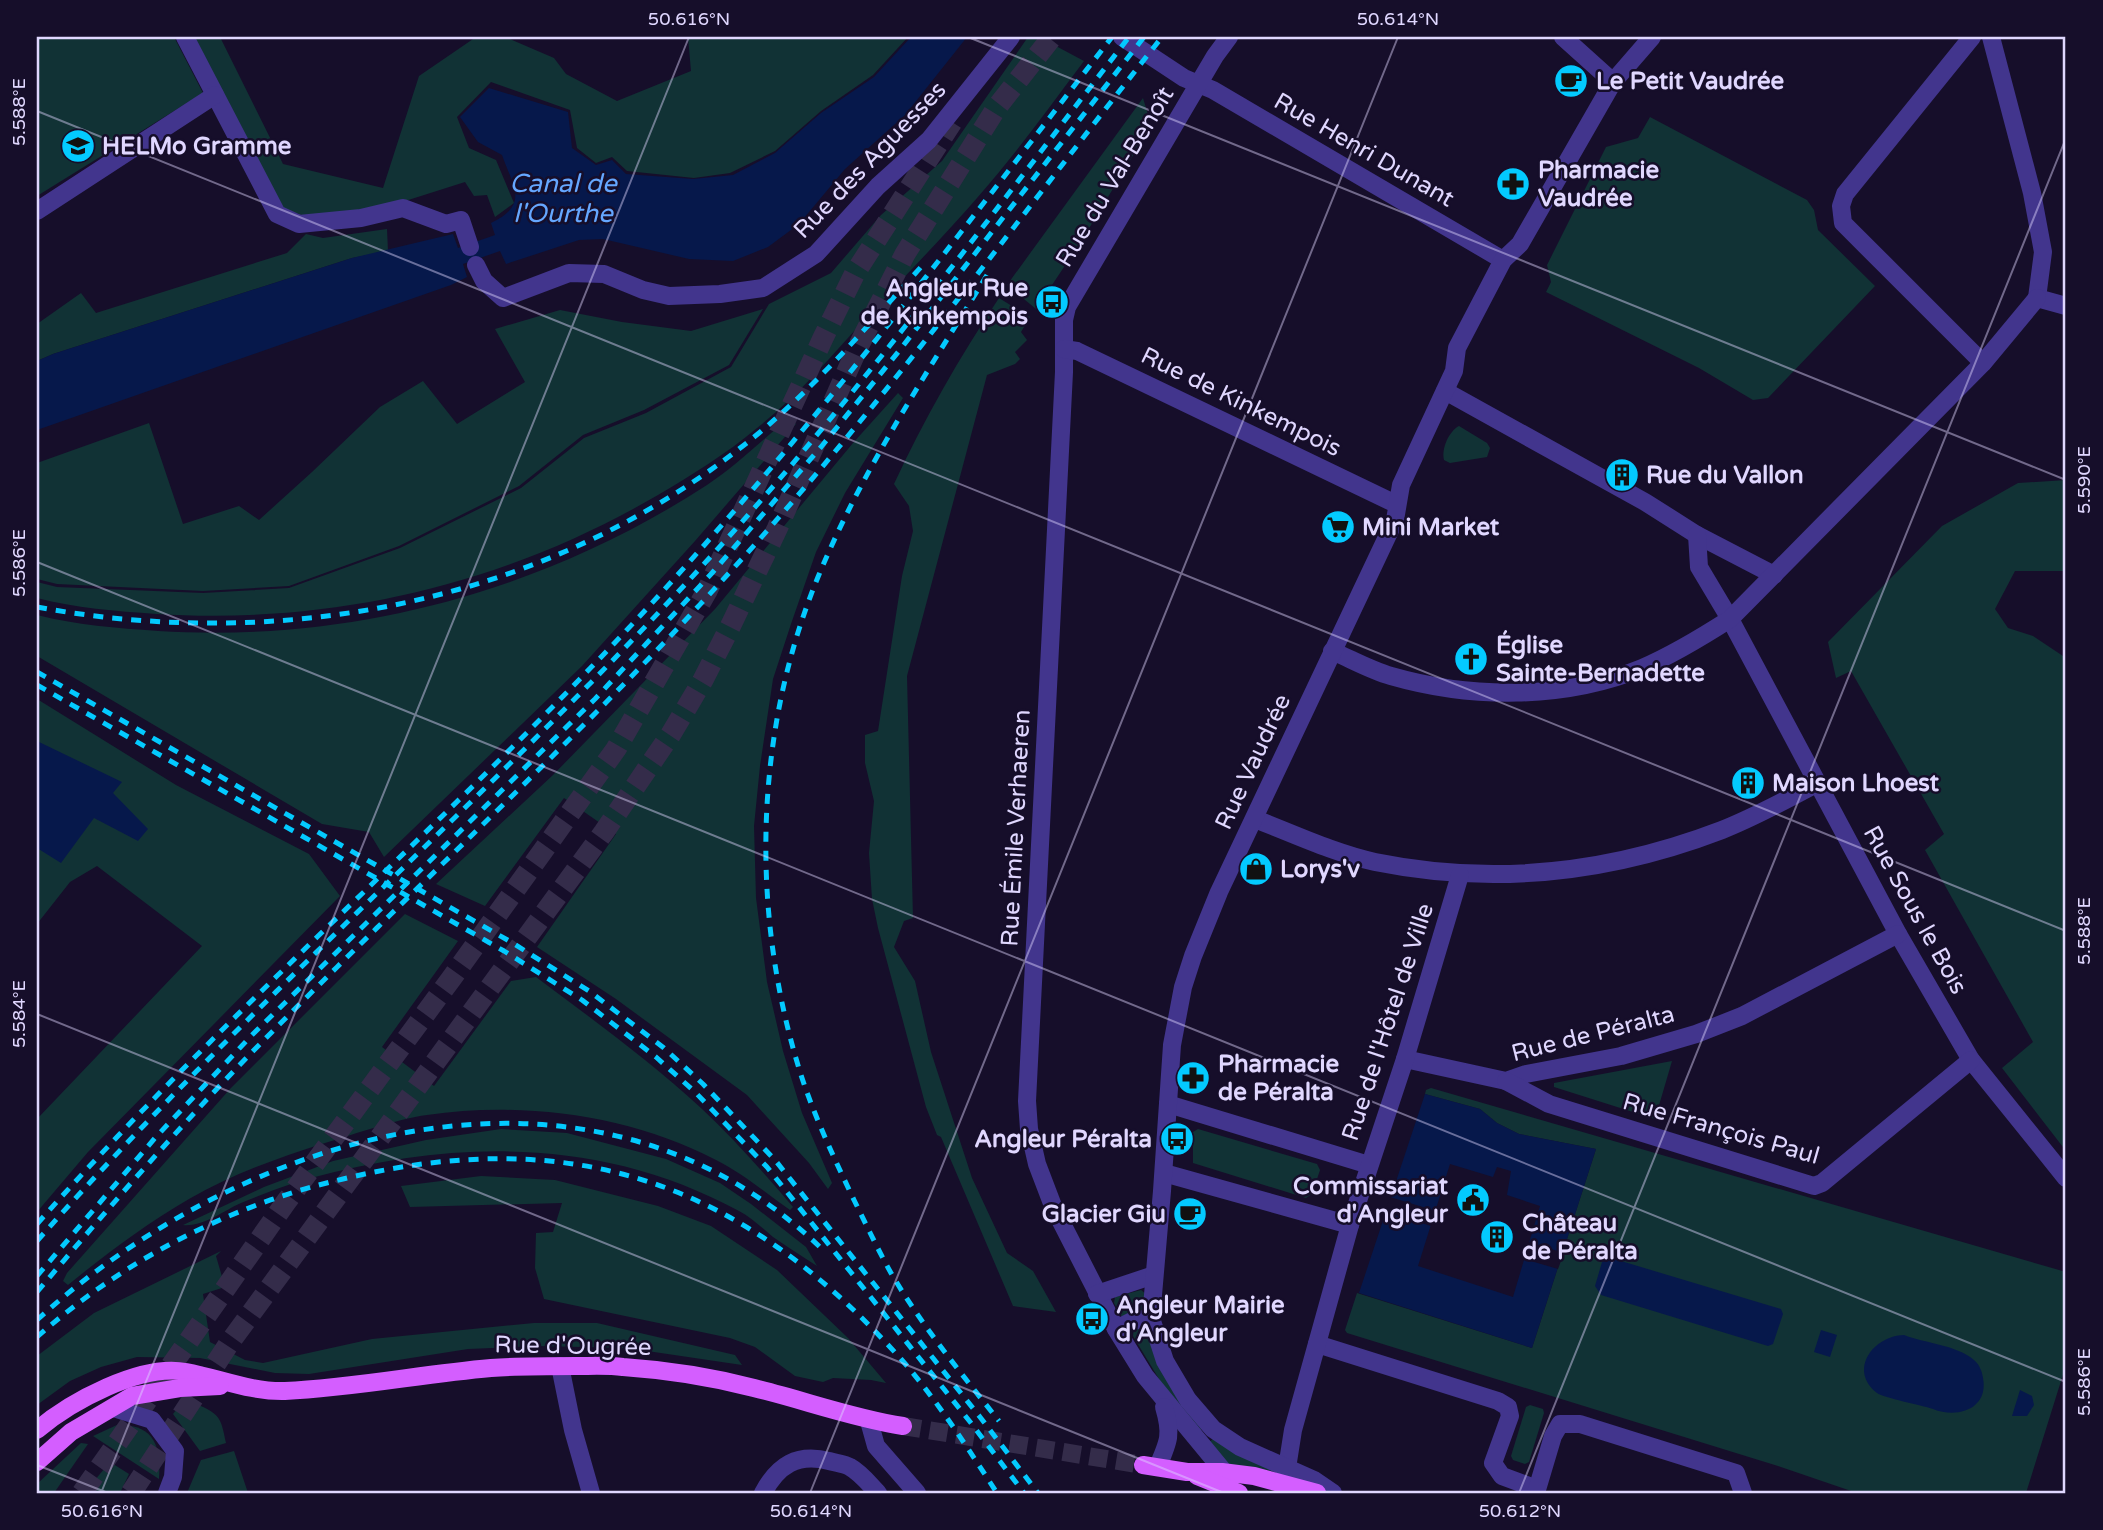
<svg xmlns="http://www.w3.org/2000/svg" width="2103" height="1530" viewBox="0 0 2103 1530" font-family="'Varela Round',sans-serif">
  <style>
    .green { fill: #113235 }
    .water { fill: #06184b; fill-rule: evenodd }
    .pier { fill: #160e2a }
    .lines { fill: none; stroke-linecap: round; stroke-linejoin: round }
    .primary-tunnel { stroke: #342c4a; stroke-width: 18; stroke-dasharray: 18 9; stroke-linecap: butt }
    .highway-tunnel { stroke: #342c4a; stroke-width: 21; stroke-dasharray: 21 10; stroke-linecap: butt }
    .street { stroke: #42358d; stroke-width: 18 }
    .primary { stroke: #d45eff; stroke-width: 18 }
    .rail { stroke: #03caff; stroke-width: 5; stroke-dasharray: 10 9; stroke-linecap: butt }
    .ticks { fill: none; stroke: #e0d7ff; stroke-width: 2; stroke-opacity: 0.45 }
    .labels { text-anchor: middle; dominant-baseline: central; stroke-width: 5; stroke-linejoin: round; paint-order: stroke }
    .poi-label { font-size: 24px; font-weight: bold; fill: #e0d7ff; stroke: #160e2a; text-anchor: start }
    .street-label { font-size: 24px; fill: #e0d7ff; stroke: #160e2a }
    .water-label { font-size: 26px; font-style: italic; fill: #65a7ff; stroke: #160e2a }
    .neatline { fill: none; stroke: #e0d7ff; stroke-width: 2.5 }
    .ticks-label { font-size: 18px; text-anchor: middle; fill: #e0d7ff }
  </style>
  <rect width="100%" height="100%" fill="#160e2a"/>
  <g class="green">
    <polygon points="37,37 174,37 203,93 37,196"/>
    <polygon points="193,37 220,37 283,164 383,188 419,76 476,37 505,37 554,58 566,74 617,101 691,71 688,37 908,37 873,75 821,111 775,151 730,173 694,178 627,171 612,157 596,163 577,148 570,110 491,82 457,117 469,148 496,160 514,203 495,217 487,195 474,196 465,182 402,202 359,213 302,215 281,208"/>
    <path d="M1028,37H1039L1084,61C1059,94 1034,129 1008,161C965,215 915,265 868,316C833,354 798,396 757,428C726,454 692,475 658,495C504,585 333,625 156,614C116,611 75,608 37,598V582L57,587L203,593L289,588L400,548L521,488L584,438L646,413L731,367L769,304L831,273L881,215L942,161Z"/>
    <polygon points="1143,98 1149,118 1141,131 1143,139 1082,240 1036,309 1007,285"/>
    <polygon points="1650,117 1807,200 1814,210 1818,230 1875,286 1768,398 1753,400 1699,368 1546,292 1551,282 1547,265 1606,147 1638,138"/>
    <polygon points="387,229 388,251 352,258 53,354 37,361 37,324 81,293 96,313 287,253 306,234 323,238"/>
    <path d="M999,298L1030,317L1021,332L1027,340L1015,352L1020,359L1015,364L987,375L907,676L913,918L904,921L894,947L915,981L931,1052L972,1178L1007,1253L1033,1271L1056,1312L1013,1306L941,1137L937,1135L926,1107L878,928L872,899L869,853L874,801L865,763V735L878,731L902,576L913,531L909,506L894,484C924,419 959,358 999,298Z"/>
    <polygon points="763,309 729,365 644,410 583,435 519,486 399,546 289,586 203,591 57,584 37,579 37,463 149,423 183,524 239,506 259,520 312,472 380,407 423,381 457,424 525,382 495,329 560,310 622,322 691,331"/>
    <polygon points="898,393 903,398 845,493 816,552 791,624 773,679 760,766 754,826 756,898 767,982 783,1051 802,1113 832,1183 828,1189 809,1163 747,1095 616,999 537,947 616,834 564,798 485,906 436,884 553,775 715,609 853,443"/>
    <path d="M789,418L796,424L695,541L582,666L384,857L369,832L322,824L37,656V615C76,625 117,628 158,631C352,643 544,591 707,485C736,466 762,440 789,418Z"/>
    <path d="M1459,426L1487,443L1490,448L1487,457L1450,463L1444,460C1441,449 1449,431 1459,426Z"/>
    <polygon points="2066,480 2066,571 2015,571 1995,609 2008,628 2033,636 2066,658 2066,1151 2002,1068 2033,1042 1925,850 1944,834 1851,671 1836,678 1828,642 1942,526 2018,483"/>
    <polygon points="37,699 176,785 309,854 340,896 88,1152 37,1212 37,1119 202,946 97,866 70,882 37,924"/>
    <path d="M405,914L458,941L382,1047L434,1086L511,981L536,977C592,1019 649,1060 701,1108C734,1139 764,1173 793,1207L790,1210C766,1193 742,1173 716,1160C629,1115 523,1101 427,1115C397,1119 355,1134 325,1143C278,1158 232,1174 189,1199C146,1224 106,1254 68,1285L63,1281L67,1273L230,1089Z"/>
    <polygon points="1672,1061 1655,1119 1554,1087 1554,1083"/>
    <polygon points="1431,1088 2066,1272 2066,1365 2026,1493 1857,1493 1778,1466 1347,1333 1345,1330 1357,1293 1532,1348 1596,1149 1519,1134 1497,1123 1480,1109 1425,1094 1426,1090"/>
    <path d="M501,1129L567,1133L666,1159L720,1183L751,1204L806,1247L817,1266C802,1256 787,1247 773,1237C762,1228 751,1217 739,1211C603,1137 457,1139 311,1178C288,1184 263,1194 241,1203C223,1211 203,1227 183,1225L264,1187L333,1161L426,1140Z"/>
    <polygon points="1198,1129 1317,1164 1320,1170 1312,1194 1306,1198 1193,1163 1193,1132"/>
    <polygon points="481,1176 555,1180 658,1206 711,1226 777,1270 848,1338 886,1383 871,1380 833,1378 823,1382 795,1376 755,1347 730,1338 544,1299 535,1268 536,1233 553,1232 562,1203 410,1207 401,1186"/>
    <polygon points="221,1251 216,1256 225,1287 203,1294 210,1342 245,1360 263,1363 372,1339 534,1323 597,1323 735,1355 742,1365 627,1348 538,1346 468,1349 309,1374 275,1373 200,1358 137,1357 101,1367 70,1381 37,1405 37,1356 94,1313"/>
    <polygon points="1141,1290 1147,1295 1144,1312 1122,1317 1114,1303 1115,1297"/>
    <polygon points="1145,1326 1204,1427 1197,1433 1176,1407 1133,1336 1134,1327"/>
    <path d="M196,1404C221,1414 221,1419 226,1443L200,1451L173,1414L177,1409Z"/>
    <polygon points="1530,1405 1543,1409 1544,1413 1529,1462 1525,1464 1513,1460 1511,1456 1526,1407"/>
    <path d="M117,1425C155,1424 161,1447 159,1479L93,1436Z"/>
    <polygon points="1214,1438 1272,1469 1273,1472 1272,1474 1229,1464 1207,1444"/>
    <polygon points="81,1443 88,1444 54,1493 37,1493 37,1484"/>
    <polygon points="234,1451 248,1493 187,1493 201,1460"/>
    <polygon points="110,1462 129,1474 120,1493 84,1493"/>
  </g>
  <g class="water">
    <path d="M911,37H967L905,115L845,169L799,224L768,247L733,261L689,259L603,239L579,240L506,264L500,251L463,264L467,277L451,285L37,430V361L53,354L352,258L453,234L458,248L495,235L491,223C530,204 513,187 502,155L478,142L460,117L489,88L568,112L572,148L596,165L612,160L626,174L693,179L733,175L775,153L821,113L874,77Z"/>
    <polygon points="37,741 122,782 113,793 148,829 138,841 94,818 61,863 37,848"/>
    <path d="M1425,1094L1480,1109L1497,1123L1519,1134L1596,1149L1532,1348L1359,1293ZM1450,1164L1493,1177L1497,1167L1511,1171L1507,1195L1540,1206L1513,1297L1418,1266Z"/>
    <polygon points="1611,1258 1781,1309 1783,1314 1773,1344 1768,1346 1601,1295 1595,1286 1602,1262"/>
    <polygon points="1821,1330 1837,1335 1830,1357 1814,1352"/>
    <path d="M1904,1335C1924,1343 1957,1345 1974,1360C1979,1364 1982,1371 1983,1378C1989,1409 1957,1419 1933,1409C1921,1405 1884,1398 1877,1393C1848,1370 1873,1336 1904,1335Z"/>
    <polygon points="2020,1390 2032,1396 2034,1405 2027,1416 2012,1416"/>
  </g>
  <g class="pier">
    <polygon points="1390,1197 1436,1211 1431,1226 1385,1212"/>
    <polygon points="1529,1242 1564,1253 1558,1269 1524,1259"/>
  </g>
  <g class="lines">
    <polyline class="primary-tunnel" points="903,1426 1143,1465"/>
    <g class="highway-tunnel">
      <polyline points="82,1493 286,1202 451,979 616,749 707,591 823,338 855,273 952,122"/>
      <polyline points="131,1493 230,1342 604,832 671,734 703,680 731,625 777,529 857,349 905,254 997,107 1052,37"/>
    </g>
    <g class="street">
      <polyline points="185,37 277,214 299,224 361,218 403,208 446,224 461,220 470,247"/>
      <polyline points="1122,37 1184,78 1213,90 1503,260"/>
      <polyline points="1229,37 1215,56 1067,307 1064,320 1064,372 1027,1101 1029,1129 1037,1164 1053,1206 1116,1329 1145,1376 1230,1479"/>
      <polyline points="1563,37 1613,82"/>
      <polyline points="1972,37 1845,194 1841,206 1843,223 1983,363"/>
      <polyline points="1991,37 2032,193 2043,252 2037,298"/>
      <polyline points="37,211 215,95"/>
      <polyline points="476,265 484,281 503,298 569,273 604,274 643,290 669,296 720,294 763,288 816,254 878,186 929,140 1011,37"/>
      <polyline points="2037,298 2066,306"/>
      <polyline points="1064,349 1077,351 1396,504"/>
      <polyline points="1445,391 1645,502 1697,535 1774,575"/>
      <polyline points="1697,535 1699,567 1730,619 1898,934 1971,1060 2066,1178"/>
      <path d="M1332,651C1351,659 1370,670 1391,676C1471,699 1564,700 1642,668C1672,655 1702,637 1730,619L1983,363L2037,298"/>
      <path d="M1255,819C1294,834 1334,853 1375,862C1493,886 1610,873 1722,830C1755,817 1786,800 1818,783"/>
      <polyline points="1405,1059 1506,1081 1526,1074 1621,1056 1696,1034 1742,1016 1898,934"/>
      <polyline points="1506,1081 1549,1104 1814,1186 1822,1183 1971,1060"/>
      <polyline points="1168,1104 1369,1165"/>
      <polyline points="1164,1173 1350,1225"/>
      <polyline points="1097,1294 1154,1275"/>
      <polyline points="1116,1329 1132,1321 1151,1318"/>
      <polyline points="1317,1344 1498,1401 1508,1407 1510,1416 1493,1463 1502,1476 1537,1489"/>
      <polyline points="560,1366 573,1430 591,1493"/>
      <polyline points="113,1408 152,1420 175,1451 173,1477 167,1493"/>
      <polyline points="869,1421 876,1446 917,1493"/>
      <path d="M1158,1466C1169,1441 1172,1434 1164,1407"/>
      <polyline points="1287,1468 1293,1430 1350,1225 1405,1059 1460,875"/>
      <path d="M763,1493C778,1465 797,1453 829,1461C836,1463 845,1464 850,1467C861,1473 870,1485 878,1493"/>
      <polyline points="1333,1493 1314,1480 1240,1447 1213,1429 1188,1400 1165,1361 1151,1318 1162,1191 1172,1045 1183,987 1193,956 1219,892 1395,520 1401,485 1454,371 1457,348 1503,260 1520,244 1613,82 1652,37"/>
      <polyline points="1536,1493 1553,1436 1560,1424 1580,1424 1736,1473 1743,1493"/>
    </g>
    <g class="primary">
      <path d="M37,1430C70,1402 141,1363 186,1372C219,1378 251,1392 285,1391C354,1388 422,1374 491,1368C519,1366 548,1366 576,1366C591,1366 608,1365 623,1367C667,1370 712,1377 754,1388C804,1400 852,1418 903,1426"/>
      <polyline points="37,1462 71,1432 132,1396 180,1388 220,1386"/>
      <polyline points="1143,1465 1187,1472 1222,1472 1254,1476 1317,1493"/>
      <polyline points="1197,1476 1239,1493"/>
    </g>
    <g class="rail">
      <path d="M987,275C927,373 862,470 818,577C753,735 750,917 802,1078C816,1120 835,1160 854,1200C866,1224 878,1250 891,1273C922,1326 961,1373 999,1421"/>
      <path d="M37,607C291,654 558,599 759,433C819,383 870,323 922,266"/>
      <polyline points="37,672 511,942 589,991 664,1048 703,1084 775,1160 980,1417 1038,1493"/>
      <polyline points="37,685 504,951 582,1000 656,1057 695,1092 767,1167 971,1423 1024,1493"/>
      <path d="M37,1224C226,1011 444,826 638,618C809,435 959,234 1112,37"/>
      <path d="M37,1241C247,1004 489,798 703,565C856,399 991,215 1129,37"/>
      <polyline points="37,1276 155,1138 252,1035 595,699 712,573 821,447 899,351 1144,37"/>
      <path d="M37,1292C110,1206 184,1121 264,1040C415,887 574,742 719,584C879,411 1016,221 1162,37"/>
      <path d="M37,1320C249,1127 596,1028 824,1251"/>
      <path d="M37,1337C124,1260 230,1205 343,1179C574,1123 743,1183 901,1359C937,1400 967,1447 997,1493"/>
    </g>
  </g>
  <path class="ticks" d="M968,37L2066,480M37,111L2066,931M37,562L2066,1382M37,1014L1224,1493M37,1465L108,1493M101,1493L689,37M810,1493L1398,37M1519,1493L2066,138"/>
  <defs>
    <g id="cafe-disc" transform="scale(1.75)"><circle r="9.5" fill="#03caff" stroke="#160e2a"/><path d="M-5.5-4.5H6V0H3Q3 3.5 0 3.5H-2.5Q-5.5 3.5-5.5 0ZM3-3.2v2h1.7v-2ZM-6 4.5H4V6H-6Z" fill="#111"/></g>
    <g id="school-disc" transform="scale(1.75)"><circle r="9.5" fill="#03caff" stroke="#160e2a"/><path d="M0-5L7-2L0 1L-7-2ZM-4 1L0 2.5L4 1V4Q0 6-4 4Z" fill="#111"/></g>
    <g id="pharmacy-disc" transform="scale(1.75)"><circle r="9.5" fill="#03caff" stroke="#160e2a"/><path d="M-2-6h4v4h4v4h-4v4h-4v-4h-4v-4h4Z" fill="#111"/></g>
    <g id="bus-disc" transform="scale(1.75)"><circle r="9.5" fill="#03caff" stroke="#160e2a"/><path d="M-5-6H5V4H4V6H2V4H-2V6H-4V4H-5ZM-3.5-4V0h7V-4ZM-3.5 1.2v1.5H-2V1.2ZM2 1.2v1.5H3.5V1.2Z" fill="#111"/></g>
    <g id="building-disc" transform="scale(1.75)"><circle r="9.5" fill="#03caff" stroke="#160e2a"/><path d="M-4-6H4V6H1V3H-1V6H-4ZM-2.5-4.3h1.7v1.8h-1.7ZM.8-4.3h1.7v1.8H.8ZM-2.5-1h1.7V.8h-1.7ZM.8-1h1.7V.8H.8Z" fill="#111"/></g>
    <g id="supermarket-disc" transform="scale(1.75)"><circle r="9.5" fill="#03caff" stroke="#160e2a"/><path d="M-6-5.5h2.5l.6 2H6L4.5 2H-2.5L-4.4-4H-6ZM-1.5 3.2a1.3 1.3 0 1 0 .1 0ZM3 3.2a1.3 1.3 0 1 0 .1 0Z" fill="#111"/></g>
    <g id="church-disc" transform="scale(1.75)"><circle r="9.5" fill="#03caff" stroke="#160e2a"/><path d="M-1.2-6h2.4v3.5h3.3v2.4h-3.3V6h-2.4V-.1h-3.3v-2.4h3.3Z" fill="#111"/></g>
    <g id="shop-disc" transform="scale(1.75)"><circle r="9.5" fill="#03caff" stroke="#160e2a"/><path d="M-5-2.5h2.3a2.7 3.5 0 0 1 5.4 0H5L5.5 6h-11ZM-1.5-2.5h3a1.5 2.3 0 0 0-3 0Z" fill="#111"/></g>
    <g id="civic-disc" transform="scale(1.75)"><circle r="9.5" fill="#03caff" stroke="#160e2a"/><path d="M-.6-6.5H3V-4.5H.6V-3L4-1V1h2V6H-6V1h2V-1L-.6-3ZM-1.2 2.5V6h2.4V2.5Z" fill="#111"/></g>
  </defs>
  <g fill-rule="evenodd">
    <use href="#cafe-disc" x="1571" y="81"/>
    <use href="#school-disc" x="78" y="146"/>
    <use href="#pharmacy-disc" x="1513" y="184"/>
    <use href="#bus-disc" x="1052" y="302"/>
    <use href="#building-disc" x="1622" y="475"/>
    <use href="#supermarket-disc" x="1338" y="527"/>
    <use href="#church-disc" x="1471" y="659"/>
    <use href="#building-disc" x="1748" y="783"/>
    <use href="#shop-disc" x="1256" y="869"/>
    <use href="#pharmacy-disc" x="1193" y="1078"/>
    <use href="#bus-disc" x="1177" y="1139"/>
    <use href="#civic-disc" x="1473" y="1200"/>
    <use href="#cafe-disc" x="1190" y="1214"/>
    <use href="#building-disc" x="1497" y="1237"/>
    <use href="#bus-disc" x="1092" y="1319"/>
  </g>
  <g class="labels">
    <g class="poi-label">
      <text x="1596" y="81">Le Petit Vaudrée</text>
      <text x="102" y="146">HELMo Gramme</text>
      <text x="1538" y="170">Pharmacie<tspan x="1538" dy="28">Vaudrée</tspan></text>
      <text x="1028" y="288" text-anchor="end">Angleur Rue<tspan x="1028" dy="28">de Kinkempois</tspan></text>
      <text x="1646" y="475">Rue du Vallon</text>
      <text x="1362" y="527">Mini Market</text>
      <text x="1496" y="645">Église<tspan x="1496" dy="28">Sainte-Bernadette</tspan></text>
      <text x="1772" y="783">Maison Lhoest</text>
      <text x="1280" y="869">Lorys'v</text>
      <text x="1218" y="1064">Pharmacie<tspan x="1218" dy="28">de Péralta</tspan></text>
      <text x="1152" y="1139" text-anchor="end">Angleur Péralta</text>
      <text x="1448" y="1186" text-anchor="end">Commissariat<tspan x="1448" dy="28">d'Angleur</tspan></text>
      <text x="1166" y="1214" text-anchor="end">Glacier Giu</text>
      <text x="1522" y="1223">Château<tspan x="1522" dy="28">de Péralta</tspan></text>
      <text x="1116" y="1305">Angleur Mairie<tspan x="1116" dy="28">d'Angleur</tspan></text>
    </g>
    <g class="street-label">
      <text transform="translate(1364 150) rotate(30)">Rue Henri Dunant</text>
      <text transform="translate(870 160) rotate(-46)">Rue des Aguesses</text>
      <text transform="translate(1115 177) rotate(-59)">Rue du Val-Benoît</text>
      <text transform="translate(1241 402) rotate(26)">Rue de Kinkempois</text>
      <text transform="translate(1253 762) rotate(-65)">Rue Vaudrée</text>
      <text transform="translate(1016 828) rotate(-87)">Rue Émile Verhaeren</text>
      <text transform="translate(1915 910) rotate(61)">Rue Sous le Bois</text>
      <text transform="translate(1388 1022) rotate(-72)">Rue de l'Hôtel de Ville</text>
      <text transform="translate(1593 1034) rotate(-14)">Rue de Péralta</text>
      <text transform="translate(1721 1129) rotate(16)">Rue François Paul</text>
      <text transform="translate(573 1346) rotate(1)">Rue d'Ougrée</text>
    </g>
    <g class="water-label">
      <text x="563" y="183">Canal de<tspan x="563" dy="30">l'Ourthe</tspan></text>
    </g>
  </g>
  <rect width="2103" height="1530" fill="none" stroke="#160e2a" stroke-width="77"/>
  <rect x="38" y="38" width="2026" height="1454" class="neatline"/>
  <g class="ticks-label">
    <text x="689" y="25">50.616°N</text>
    <text x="1398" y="25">50.614°N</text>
    <text transform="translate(19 112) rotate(-90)" y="6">5.588°E</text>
    <text transform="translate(2084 480) rotate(-90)" y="6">5.590°E</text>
    <text transform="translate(19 563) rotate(-90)" y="6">5.586°E</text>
    <text transform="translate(2084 931) rotate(-90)" y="6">5.588°E</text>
    <text transform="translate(19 1014) rotate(-90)" y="6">5.584°E</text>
    <text transform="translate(2084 1382) rotate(-90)" y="6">5.586°E</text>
    <text x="102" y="1517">50.616°N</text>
    <text x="811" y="1517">50.614°N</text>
    <text x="1520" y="1517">50.612°N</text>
  </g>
</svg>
